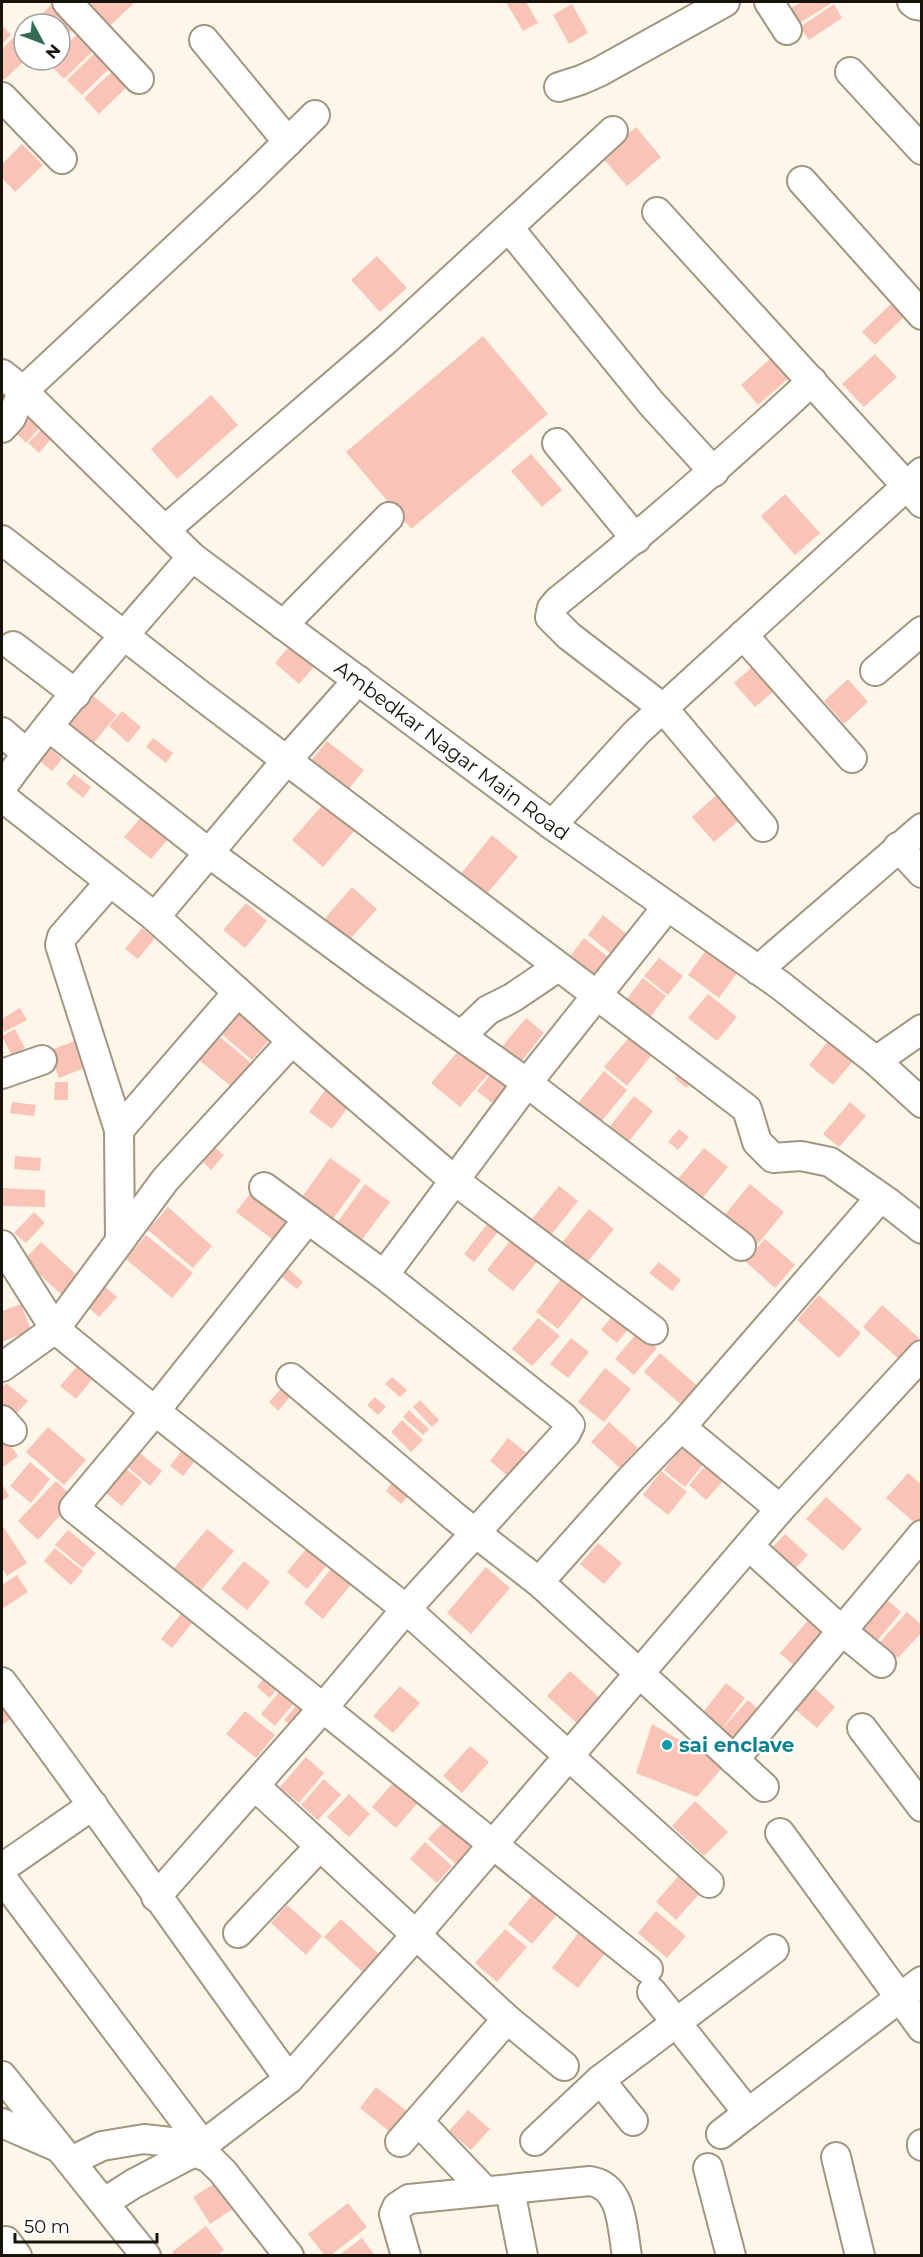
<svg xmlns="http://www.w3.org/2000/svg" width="923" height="2257" viewBox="0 0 923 2257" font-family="Montserrat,sans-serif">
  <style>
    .building { fill: #f9c4b7 }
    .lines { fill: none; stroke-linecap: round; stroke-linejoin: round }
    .minor-casing { stroke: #a19680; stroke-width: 32 }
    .minor { stroke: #fff; stroke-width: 28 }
    .culture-dot { fill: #0f9aa8; stroke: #fff; stroke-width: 2 }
    .labels { text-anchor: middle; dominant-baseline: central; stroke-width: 4.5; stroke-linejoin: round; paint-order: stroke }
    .street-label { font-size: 20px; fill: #18140c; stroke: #fff }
    .culture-label { font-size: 20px; font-weight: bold; fill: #0d838f; stroke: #fff; text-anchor: start }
  </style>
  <rect width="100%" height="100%" fill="#fef7e9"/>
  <g class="building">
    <polygon points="94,2 135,2 109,27 89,6"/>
    <polygon points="506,2 526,2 538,23 523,31"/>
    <polygon points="802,2 833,2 798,24 789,9"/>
    <polygon points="572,4 588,33 569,44 553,15"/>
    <polygon points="834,4 842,18 809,40 800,27"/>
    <polygon points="51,5 74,28 60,41 60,24 32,24"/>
    <polygon points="2,25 11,35 2,44"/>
    <polygon points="80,32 96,48 64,79 48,63 51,60 60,60 60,51"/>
    <polygon points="15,36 24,45 24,61 4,80 2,77 2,49"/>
    <polygon points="99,49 114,64 82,95 67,80"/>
    <polygon points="116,68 131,83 99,114 84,98"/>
    <polygon points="636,127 661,157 627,186 601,156"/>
    <polygon points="22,144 43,165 15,192 2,178 2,164"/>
    <polygon points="377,256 407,288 380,312 351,280"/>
    <polygon points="897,298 910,311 875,345 862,332"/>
    <polygon points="483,336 548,414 411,529 346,452"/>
    <polygon points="875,354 897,377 864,407 842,384"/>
    <polygon points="772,357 790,377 758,405 741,385"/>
    <polygon points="211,395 238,425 177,479 151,449"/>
    <polygon points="34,412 45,422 26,443 15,432"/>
    <polygon points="44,427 54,436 39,453 28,443"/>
    <polygon points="531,454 562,490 542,507 511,471"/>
    <polygon points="785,494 820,533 795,555 761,516"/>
    <polygon points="294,641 318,662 299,684 275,663"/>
    <polygon points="759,661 780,686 755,707 734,683"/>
    <polygon points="848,679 868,702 844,724 824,701"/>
    <polygon points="92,695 117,715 91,746 67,725"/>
    <polygon points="122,711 141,727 128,743 109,726"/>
    <polygon points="153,738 173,753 166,763 146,747"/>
    <polygon points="327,741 364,770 347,791 310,762"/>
    <polygon points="47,746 62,759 52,771 36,758"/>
    <polygon points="74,774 91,787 83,798 66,784"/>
    <polygon points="722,790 744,816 714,842 692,817"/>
    <polygon points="325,802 356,829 323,867 292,840"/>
    <polygon points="143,815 169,838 151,859 124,837"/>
    <polygon points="492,835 518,857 484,897 459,876"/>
    <polygon points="352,887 377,909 345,945 320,924"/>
    <polygon points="246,903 267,921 245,948 223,930"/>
    <polygon points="603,915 629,936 614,956 588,935"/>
    <polygon points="142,928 155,938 138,959 125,949"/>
    <polygon points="584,938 612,960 596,980 569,958"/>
    <polygon points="712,942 743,965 719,998 688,975"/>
    <polygon points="659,958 683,976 668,995 644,976"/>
    <polygon points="643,978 666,996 649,1019 625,1001"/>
    <polygon points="708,994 737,1017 717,1041 688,1018"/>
    <polygon points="240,1004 275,1033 252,1060 218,1031"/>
    <polygon points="20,1008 27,1020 4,1032 2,1019"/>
    <polygon points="526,1018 544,1033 520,1063 501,1048"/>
    <polygon points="15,1029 25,1048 12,1056 2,1036"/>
    <polygon points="631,1035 653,1053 627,1086 604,1067"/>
    <polygon points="833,1035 858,1055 833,1085 809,1065"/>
    <polygon points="219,1036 258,1069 238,1092 199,1060"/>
    <polygon points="84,1037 95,1064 59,1078 49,1051"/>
    <polygon points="459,1050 488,1074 460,1107 431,1083"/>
    <polygon points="604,1071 627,1090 601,1122 578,1103"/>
    <polygon points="681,1071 692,1081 686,1088 675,1078"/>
    <polygon points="491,1074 514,1093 501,1110 477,1091"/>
    <polygon points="55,1082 68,1082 68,1100 54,1100"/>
    <polygon points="326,1089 348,1107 332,1129 309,1112"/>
    <polygon points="634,1096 653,1111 626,1145 607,1130"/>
    <polygon points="12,1102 36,1105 34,1116 10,1113"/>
    <polygon points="850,1102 866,1116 839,1147 823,1134"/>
    <polygon points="679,1129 689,1137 678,1150 668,1142"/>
    <polygon points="213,1146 224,1155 211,1170 201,1160"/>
    <polygon points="704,1148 728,1167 700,1201 676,1181"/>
    <polygon points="15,1156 41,1158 40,1171 14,1169"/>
    <polygon points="330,1158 361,1180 333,1219 302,1197"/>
    <polygon points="365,1184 390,1202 361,1241 337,1223"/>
    <polygon points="750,1184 784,1212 757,1245 723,1217"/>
    <polygon points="559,1186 578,1201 551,1235 532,1219"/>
    <polygon points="2,1188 45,1190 45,1207 2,1206"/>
    <polygon points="253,1190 294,1222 277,1243 236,1212"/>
    <polygon points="168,1207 212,1246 193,1268 148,1230"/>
    <polygon points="589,1209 614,1229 586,1264 561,1244"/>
    <polygon points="34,1212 45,1223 26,1243 14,1233"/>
    <polygon points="488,1223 498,1232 474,1262 464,1254"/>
    <polygon points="146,1235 193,1273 172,1298 126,1259"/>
    <polygon points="513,1237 540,1258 513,1291 487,1270"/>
    <polygon points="765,1239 795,1265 775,1288 745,1261"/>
    <polygon points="41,1242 80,1278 63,1296 24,1260"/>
    <polygon points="659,1262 681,1280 672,1291 649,1273"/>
    <polygon points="284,1265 303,1282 297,1289 277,1273"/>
    <polygon points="564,1275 587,1293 558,1329 536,1312"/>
    <polygon points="102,1284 117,1297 99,1317 85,1304"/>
    <polygon points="819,1295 861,1333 839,1358 797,1320"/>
    <polygon points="21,1304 31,1330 2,1342 2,1311"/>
    <polygon points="882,1305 919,1338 900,1360 863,1327"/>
    <polygon points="614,1314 630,1327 617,1343 601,1330"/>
    <polygon points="538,1318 560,1336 532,1366 512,1349"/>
    <polygon points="638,1332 657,1348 634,1375 615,1359"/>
    <polygon points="571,1338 589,1352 568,1378 550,1364"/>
    <polygon points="660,1353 702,1390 686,1409 644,1372"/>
    <polygon points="79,1364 94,1377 76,1399 60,1386"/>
    <polygon points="605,1368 631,1389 604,1422 578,1402"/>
    <polygon points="392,1377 407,1390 400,1397 385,1384"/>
    <polygon points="6,1383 28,1401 14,1416 2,1405 2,1388"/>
    <polygon points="286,1383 295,1391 278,1411 269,1402"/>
    <polygon points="375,1397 386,1407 378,1415 367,1405"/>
    <polygon points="420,1400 439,1420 432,1427 413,1407"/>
    <polygon points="409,1410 429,1429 423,1435 403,1417"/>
    <polygon points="402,1420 423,1440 411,1452 391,1432"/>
    <polygon points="609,1422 638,1448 620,1468 591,1442"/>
    <polygon points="48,1427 86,1460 64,1485 26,1452"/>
    <polygon points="2,1433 18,1456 2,1468"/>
    <polygon points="508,1438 534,1459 515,1482 490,1461"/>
    <polygon points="684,1445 705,1462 685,1487 664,1470"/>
    <polygon points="185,1446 198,1457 183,1476 170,1466"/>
    <polygon points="135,1449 162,1471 150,1486 123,1463"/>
    <polygon points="30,1462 50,1479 31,1503 10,1486"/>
    <polygon points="121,1464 142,1482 122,1506 101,1489"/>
    <polygon points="706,1465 724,1480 706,1500 689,1485"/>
    <polygon points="661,1471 687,1492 668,1515 643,1495"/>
    <polygon points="908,1473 922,1485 922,1529 886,1498"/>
    <polygon points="394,1480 410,1494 401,1504 386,1491"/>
    <polygon points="56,1481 75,1499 38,1540 18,1521"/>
    <polygon points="2,1484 9,1496 2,1501"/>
    <polygon points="826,1497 862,1529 843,1551 806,1519"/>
    <polygon points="2,1525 27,1563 7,1576 2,1568"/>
    <polygon points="207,1529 234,1551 198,1594 171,1572"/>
    <polygon points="68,1530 96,1553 83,1568 55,1545"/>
    <polygon points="785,1534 808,1555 792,1572 769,1551"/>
    <polygon points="312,1542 332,1559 307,1589 287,1572"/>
    <polygon points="598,1543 622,1563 604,1584 580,1564"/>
    <polygon points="55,1548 83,1571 71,1585 44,1561"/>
    <polygon points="244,1561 270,1582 247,1610 221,1589"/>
    <polygon points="337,1561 357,1577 323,1619 304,1603"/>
    <polygon points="486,1567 510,1588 471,1634 447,1613"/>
    <polygon points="17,1575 28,1592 2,1609 2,1585"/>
    <polygon points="882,1595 901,1612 877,1641 857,1624"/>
    <polygon points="907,1612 922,1625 922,1632 898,1658 880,1642"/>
    <polygon points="181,1614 192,1623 172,1648 161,1639"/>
    <polygon points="812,1616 833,1635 801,1672 780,1653"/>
    <polygon points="570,1671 604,1702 581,1727 547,1696"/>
    <polygon points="263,1679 276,1690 270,1698 257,1687"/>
    <polygon points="726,1683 745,1698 721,1730 701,1715"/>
    <polygon points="810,1684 835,1707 817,1728 791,1706"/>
    <polygon points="400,1686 420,1703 393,1733 373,1716"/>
    <polygon points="279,1692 293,1704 275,1726 261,1714"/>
    <polygon points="748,1700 765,1715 738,1745 721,1730"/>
    <polygon points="299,1702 312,1713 298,1731 284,1720"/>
    <polygon points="2,1704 16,1715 2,1725"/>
    <polygon points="245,1711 275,1735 256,1758 226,1734"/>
    <polygon points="652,1724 724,1766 697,1797 636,1773"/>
    <polygon points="470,1746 489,1762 462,1793 443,1776"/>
    <polygon points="306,1757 324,1773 299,1803 280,1787"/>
    <polygon points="398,1777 422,1798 396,1828 372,1807"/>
    <polygon points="324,1779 341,1795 318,1820 301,1805"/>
    <polygon points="349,1794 370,1814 349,1837 327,1817"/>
    <polygon points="695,1801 728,1832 704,1856 672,1826"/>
    <polygon points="448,1817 477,1843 457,1865 428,1839"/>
    <polygon points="425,1842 452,1866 437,1883 410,1859"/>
    <polygon points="681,1873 702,1891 676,1920 656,1902"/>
    <polygon points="536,1891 560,1911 532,1944 508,1924"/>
    <polygon points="287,1905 322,1936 306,1955 271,1923"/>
    <polygon points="656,1911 686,1936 667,1958 638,1933"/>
    <polygon points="341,1919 381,1956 365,1974 324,1937"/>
    <polygon points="505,1929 527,1947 497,1982 475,1963"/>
    <polygon points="579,1932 606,1952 578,1988 552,1968"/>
    <polygon points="376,2087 408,2112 391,2133 360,2108"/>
    <polygon points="468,2110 490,2129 471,2150 449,2131"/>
    <polygon points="225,2177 242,2203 210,2224 193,2197"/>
    <polygon points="348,2203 367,2227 330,2256 325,2256 308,2234"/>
    <polygon points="206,2226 224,2250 216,2256 175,2256 172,2252"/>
    <polygon points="362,2238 375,2256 338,2256"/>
  </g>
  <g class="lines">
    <g class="minor-casing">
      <g id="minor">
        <polyline points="67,2 139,79"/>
        <polyline points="769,2 787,30"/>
        <polyline points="912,2 916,5 922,6"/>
        <polyline points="204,40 288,142"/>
        <polyline points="850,72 922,150"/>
        <polyline points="559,87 581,80 599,72 725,2"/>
        <polyline points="2,97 62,159"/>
        <polyline points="802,181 922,315"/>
        <polyline points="657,212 922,503"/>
        <polyline points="509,228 651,403 714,472"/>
        <path id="s1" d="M2,374L23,391L192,557L552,825L780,985L876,1061L922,1103"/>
        <polyline points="2,428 11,418 23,391 248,181 315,115"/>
        <polyline points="557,443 636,539"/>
        <polyline points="165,530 386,340 613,131"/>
        <polyline points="2,540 199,694 747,1109 757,1142 773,1158 801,1156 830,1162 889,1203 922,1229"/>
        <polyline points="283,625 389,517"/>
        <polyline points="743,635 852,758"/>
        <polyline points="13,646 76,694"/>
        <polyline points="875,671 922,631"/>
        <polyline points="49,727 209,853 376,976 527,1083 741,1246"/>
        <polyline points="2,732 26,753"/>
        <path d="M2,787C60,707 127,632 192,557"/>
        <polyline points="2,797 155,917 292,1041 454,1180 653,1330"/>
        <polyline points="552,825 637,732 922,472"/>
        <path d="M763,827L663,708L569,636L550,617L552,608L558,601C646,531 730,457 812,381"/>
        <polyline points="898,847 922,873"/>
        <polyline points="110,882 62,937 60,945 119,1130"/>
        <polyline points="155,917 286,761 358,680"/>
        <polyline points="758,970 922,828"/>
        <polyline points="461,1036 488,1010 512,998 558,967"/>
        <polyline points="876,1061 922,1029"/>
        <polyline points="2,1074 42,1060"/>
        <polyline points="308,1219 155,1411 74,1508 648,1969"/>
        <polyline points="120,1241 119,1130 238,992"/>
        <polyline points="2,1245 55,1329 155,1411 406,1609 709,1883"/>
        <polyline points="384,1275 527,1083 667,907"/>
        <polyline points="2,1367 55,1329 165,1180 292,1041"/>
        <polyline points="291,1378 455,1517 539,1582 764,1787"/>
        <polyline points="2,1420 12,1431"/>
        <polyline points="681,1427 780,1509"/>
        <polyline points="749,1546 842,1631 881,1663"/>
        <polyline points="539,1582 628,1482 681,1427 880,1198"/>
        <path d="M2,1682C100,1813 193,1947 289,2079"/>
        <polyline points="862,1728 922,1807"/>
        <polyline points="734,1760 922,1535"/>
        <polyline points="255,1786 507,2019 400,2142"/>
        <polyline points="780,1833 922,2028"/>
        <polyline points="2,1868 93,1805"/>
        <polyline points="2,1878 203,2145"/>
        <polyline points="156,1897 323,1708 406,1609 566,1433 570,1425 563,1417 384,1275 264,1187"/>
        <polyline points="238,1933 320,1846"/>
        <polyline points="652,1992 748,2113 721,2134"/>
        <polyline points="507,2019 564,2066"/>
        <polyline points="2,2076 146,2256"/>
        <polyline points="600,2080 633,2121"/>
        <polyline points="748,2113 922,1981"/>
        <polyline points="419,2122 485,2191"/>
        <polyline points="2,2123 55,2146"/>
        <polyline points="535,2141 600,2080 774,1949"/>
        <polyline points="922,2144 922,2146"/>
        <polyline points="836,2157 860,2256"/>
        <polyline points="71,2161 102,2146 144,2139 171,2142 209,2158 223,2172 289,2256"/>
        <polyline points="708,2168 731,2256"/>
        <polyline points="510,2190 523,2256"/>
        <polyline points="105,2202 133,2184 194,2152 289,2079 407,1945 780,1509 922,1355"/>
        <polyline points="6,2241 17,2256"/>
        <path d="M406,2256L394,2214L397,2207L409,2199L590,2181C623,2186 622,2228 627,2256"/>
      </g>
    </g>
    <use href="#minor" class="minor"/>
  </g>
  <circle class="culture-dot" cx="667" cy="1745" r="6"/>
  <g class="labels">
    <g class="street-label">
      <text stroke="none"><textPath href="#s1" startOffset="588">Ambedkar Nagar Main Road</textPath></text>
    </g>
    <g class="culture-label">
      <text x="679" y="1745">sai enclave</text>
    </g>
  </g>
  <rect width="923" height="2257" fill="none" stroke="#18140c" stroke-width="6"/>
  <g transform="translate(42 42) rotate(131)"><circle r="28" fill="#ffffff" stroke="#a3a19e" stroke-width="1.5"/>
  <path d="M0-4.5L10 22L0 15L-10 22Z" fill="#346c54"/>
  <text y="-9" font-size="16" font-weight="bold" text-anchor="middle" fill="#18140c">N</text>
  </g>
  <path d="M15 2233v9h142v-9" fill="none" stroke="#18140c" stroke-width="3"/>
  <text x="24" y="2233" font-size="18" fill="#18140c" stroke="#ffffff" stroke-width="4.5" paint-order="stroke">50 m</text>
</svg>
